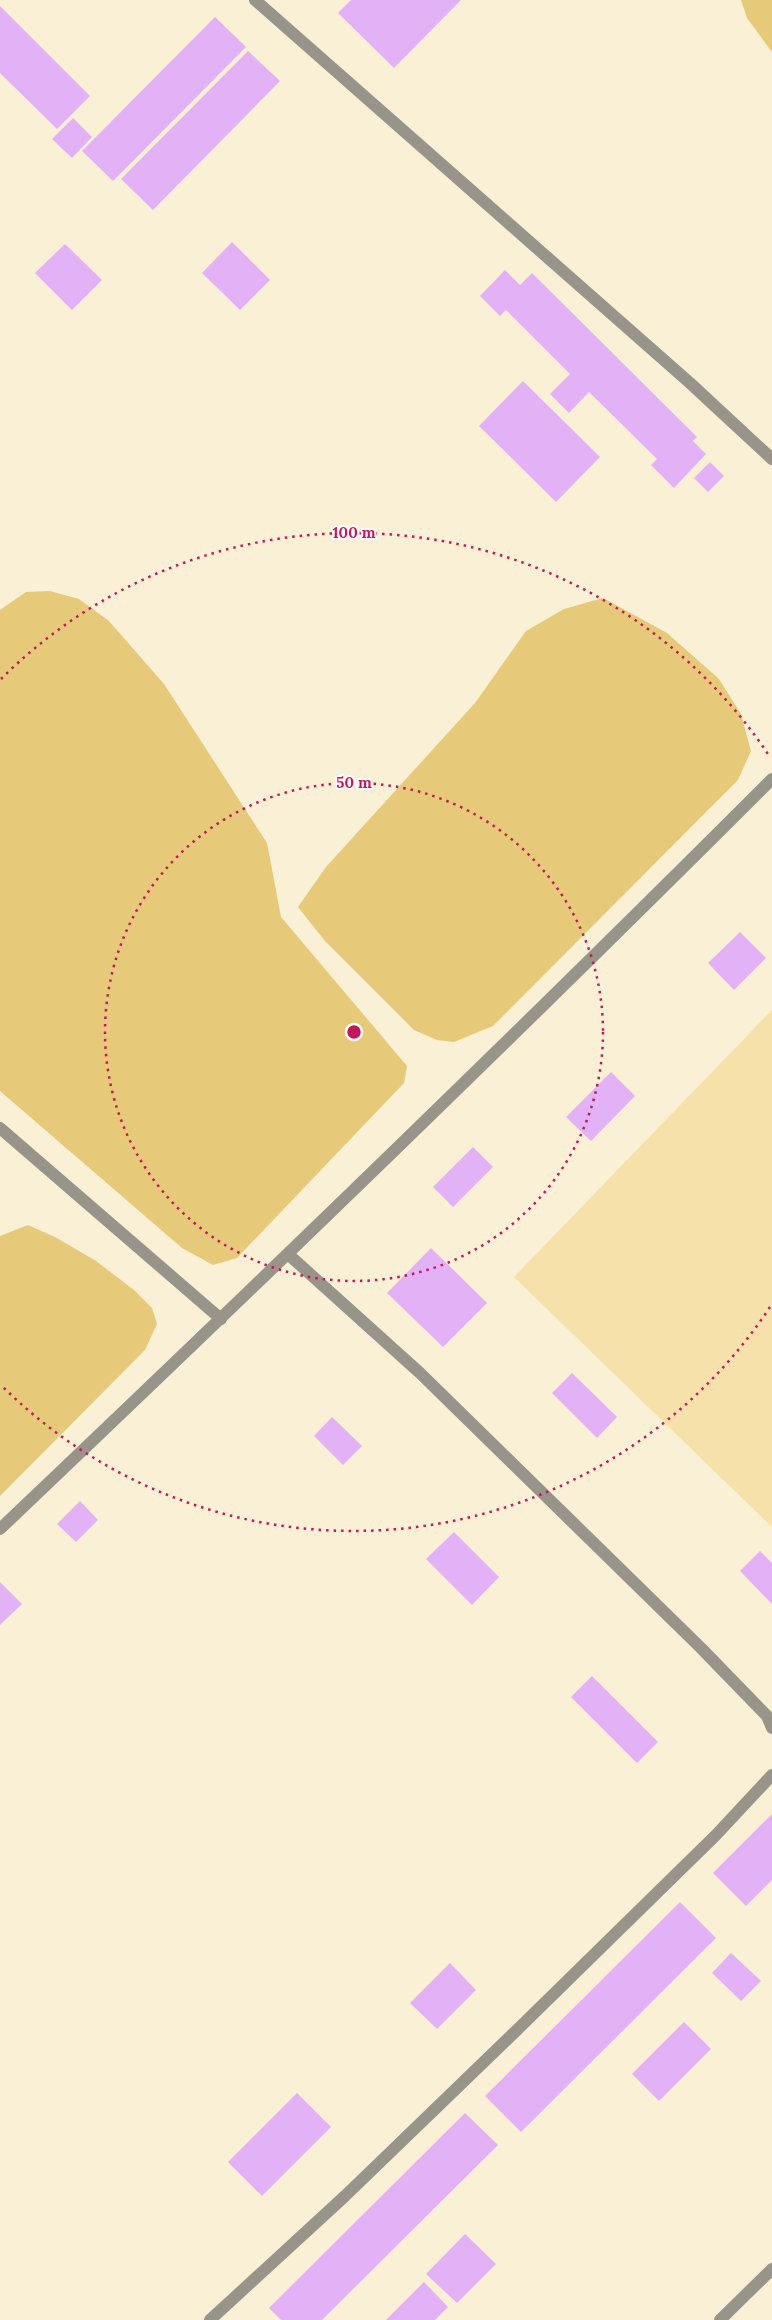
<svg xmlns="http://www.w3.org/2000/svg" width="772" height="2320" viewBox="0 0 772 2320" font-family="Lora,serif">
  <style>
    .green { fill: #f5e1a9 }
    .water { fill: #e7ca79 }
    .building { fill: #e3b2f6 }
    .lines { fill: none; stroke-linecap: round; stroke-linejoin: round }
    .minor { stroke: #989489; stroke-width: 12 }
    .ring { fill: none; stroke: #c2185b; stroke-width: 2.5; stroke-dasharray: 2.5 5 }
    .centre { fill: #c2185b; stroke: #fdfdfd; stroke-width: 2.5 }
    .ring-label { font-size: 15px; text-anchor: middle; font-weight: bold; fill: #c2185b; stroke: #fdfdfd; stroke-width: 4; stroke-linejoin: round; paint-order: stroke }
  </style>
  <rect width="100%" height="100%" fill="#f9f0d6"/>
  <polygon class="green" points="772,1010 772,1527 514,1277"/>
  <g class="water">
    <polygon points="741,0 772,0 772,52 747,18"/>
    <polygon points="50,591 79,599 109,621 164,684 267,843 281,917 407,1066 404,1083 237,1258 213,1265 182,1248 0,1091 0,610 26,592"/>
    <polygon points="603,598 667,633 719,679 741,714 751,751 738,780 493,1026 454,1042 437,1040 414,1030 325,941 298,907 326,867 475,703 526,631 564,609"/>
    <polygon points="28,1225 55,1237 96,1261 134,1290 152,1308 157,1324 145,1350 0,1496 0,1236"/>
  </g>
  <g class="building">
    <polygon points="351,0 461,0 394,68 338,13"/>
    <polygon points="0,6 90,96 57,129 0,73"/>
    <polygon points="215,17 246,47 113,181 82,151"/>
    <polygon points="248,51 280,81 153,210 121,179"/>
    <polygon points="73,118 92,137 72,158 52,139"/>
    <polygon points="232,242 270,280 240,310 202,273"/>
    <polygon points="65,244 102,280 72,310 35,273"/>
    <polygon points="505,270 520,285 532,273 697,437 693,441 706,454 674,488 651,465 657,459 589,392 569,413 550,394 570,374 506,310 500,316 480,296"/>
    <polygon points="523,381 600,457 556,502 479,426"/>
    <polygon points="710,462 724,476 708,492 694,478"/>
    <polygon points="740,932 766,958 734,990 708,963"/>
    <polygon points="611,1072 635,1096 591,1141 566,1117"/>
    <polygon points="473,1147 493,1167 453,1207 433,1187"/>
    <polygon points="431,1248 487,1303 443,1347 387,1293"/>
    <polygon points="572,1373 617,1417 597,1438 552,1393"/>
    <polygon points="332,1417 362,1446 343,1465 314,1436"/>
    <polygon points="80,1501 98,1520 76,1542 57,1524"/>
    <polygon points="454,1532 499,1577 472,1605 426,1559"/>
    <polygon points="760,1551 772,1563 772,1604 740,1571"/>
    <polygon points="0,1582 22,1604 0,1625"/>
    <polygon points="592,1676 658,1742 637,1763 571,1697"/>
    <polygon points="772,1814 772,1880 746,1906 713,1873"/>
    <polygon points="680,1902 716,1938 521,2132 485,2096"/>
    <polygon points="731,1953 761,1981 741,2001 712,1973"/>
    <polygon points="450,1963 476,1990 437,2029 410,2003"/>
    <polygon points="684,2022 711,2049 659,2101 632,2074"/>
    <polygon points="297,2093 331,2127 262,2196 228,2162"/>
    <polygon points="465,2113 498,2145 322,2320 281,2320 269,2308"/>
    <polygon points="465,2234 496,2264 457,2303 426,2274"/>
    <polygon points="424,2282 448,2307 435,2320 386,2320"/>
  </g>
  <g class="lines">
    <g class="minor">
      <polyline points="255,0 690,383 772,459"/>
      <polyline points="0,1128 221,1319"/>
      <polyline points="289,1255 420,1373 701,1648 767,1716 772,1728"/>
      <path d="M0,1529C260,1282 518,1033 772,779"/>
      <polyline points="210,2320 345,2196 520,2027 716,1835 772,1775"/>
      <polyline points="720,2320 772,2269"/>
    </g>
  </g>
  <g class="ring">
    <circle cx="354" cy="1032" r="249"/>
    <path d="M770 1307A499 499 0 0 1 1 1385M1 679A499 499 0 0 1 770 757"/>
  </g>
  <circle cx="354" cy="1032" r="8" class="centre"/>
  <g class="ring-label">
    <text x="354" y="538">100 m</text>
    <text x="354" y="788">50 m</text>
  </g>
</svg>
